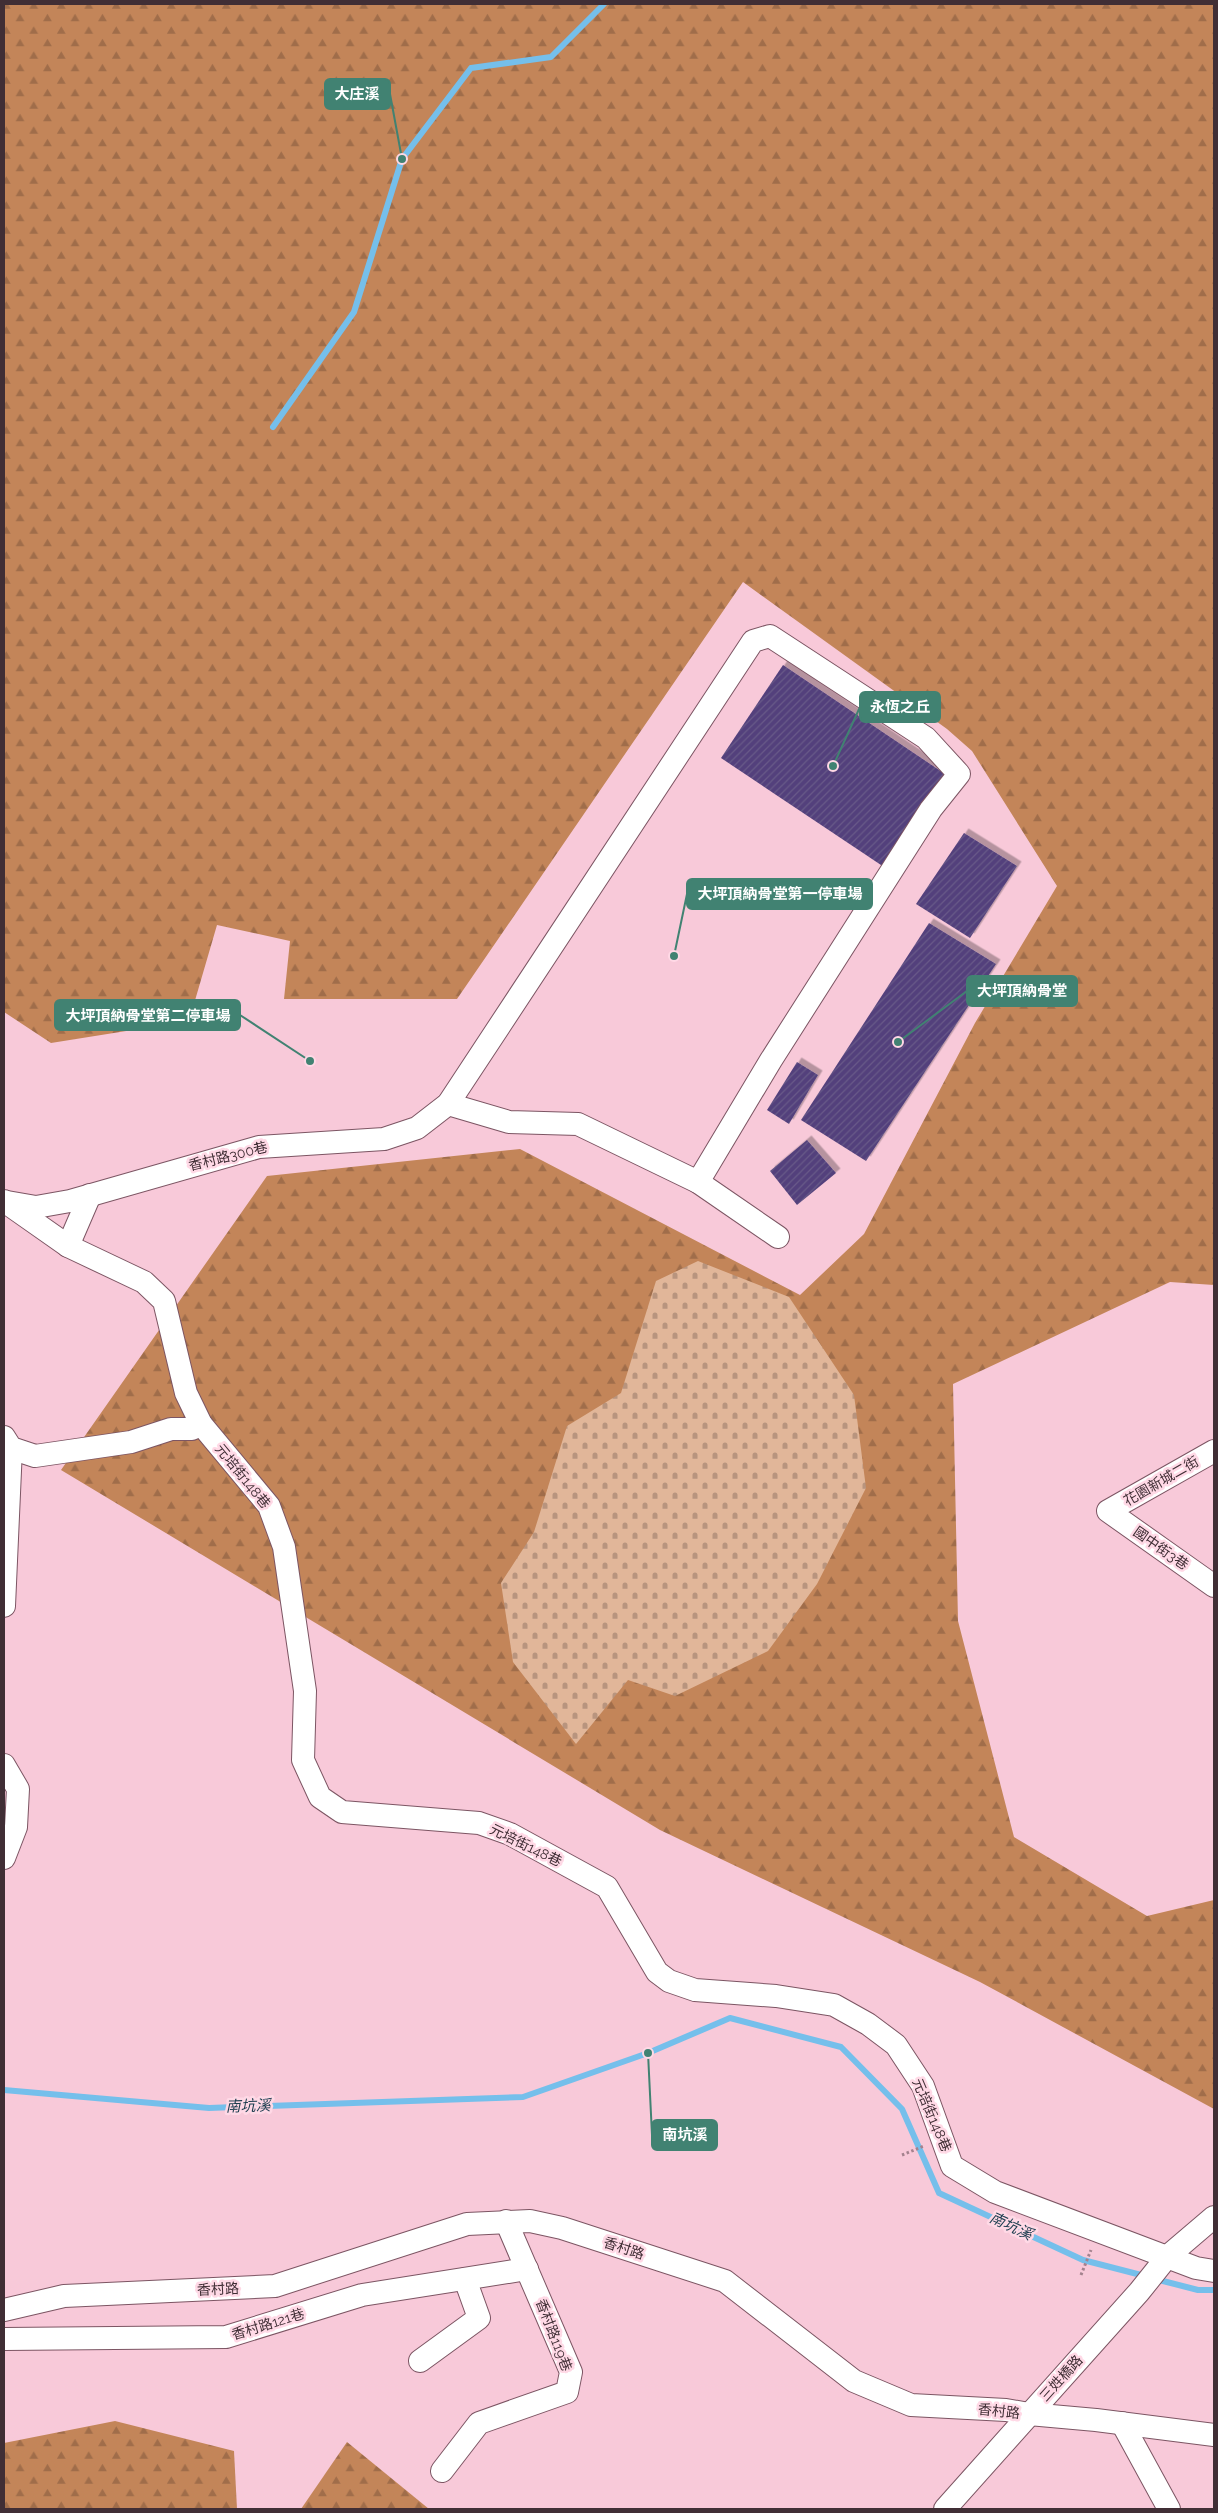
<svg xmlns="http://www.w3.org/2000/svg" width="1218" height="2513" viewBox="0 0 1218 2513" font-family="Raleway,'Noto Sans TC',sans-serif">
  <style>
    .forest { fill: url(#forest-firs) }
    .cemetery { fill: url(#cemetery-stones) }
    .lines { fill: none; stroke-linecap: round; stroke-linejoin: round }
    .stream { stroke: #75bfeb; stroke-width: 6 }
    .building { fill: url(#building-hatch); filter: url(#shadow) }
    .minor-casing { stroke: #7c5563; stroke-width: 24 }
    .path { stroke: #a4828e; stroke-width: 3; stroke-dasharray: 2.5 2.5; stroke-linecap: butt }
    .minor { stroke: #fff; stroke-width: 22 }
    .labels { text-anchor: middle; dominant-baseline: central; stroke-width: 5; stroke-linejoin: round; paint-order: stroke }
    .street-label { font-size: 14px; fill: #402e35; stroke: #ffd9e6 }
    .water-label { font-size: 15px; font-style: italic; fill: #193b4d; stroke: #ffd9e6 }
    .leader { fill: none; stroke: #418272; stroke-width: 2 }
    .callout-dot { fill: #418272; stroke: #ffd9e6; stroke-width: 2 }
    .callout { fill: #418272; stroke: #418272; stroke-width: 2 }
    .callout-label { font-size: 15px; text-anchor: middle; font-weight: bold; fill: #fff }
  </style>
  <defs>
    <pattern id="forest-firs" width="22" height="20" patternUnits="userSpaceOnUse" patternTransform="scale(1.25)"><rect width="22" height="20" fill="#c38559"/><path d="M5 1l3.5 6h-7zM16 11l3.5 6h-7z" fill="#a06d4a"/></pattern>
    <pattern id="cemetery-stones" width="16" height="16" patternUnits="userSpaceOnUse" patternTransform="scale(1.25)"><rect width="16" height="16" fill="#e1b699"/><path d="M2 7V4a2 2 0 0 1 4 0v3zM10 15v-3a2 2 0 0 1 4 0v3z" fill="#b8947e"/></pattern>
    <pattern id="building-hatch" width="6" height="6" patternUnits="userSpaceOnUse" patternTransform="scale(1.25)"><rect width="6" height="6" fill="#52407b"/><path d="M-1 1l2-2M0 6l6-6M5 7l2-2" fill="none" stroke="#695a89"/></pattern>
    <filter id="shadow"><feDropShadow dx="4.5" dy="-4.5" stdDeviation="0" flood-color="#0004"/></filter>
  </defs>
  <rect width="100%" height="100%" fill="#f8c9d9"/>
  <g class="forest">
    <polygon points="4,4 1214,4 1214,1285 1170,1282 953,1384 958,1621 1014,1837 1147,1916 1214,1900 1214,2109 980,1982 660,1830 61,1470 267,1176 520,1149 800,1295 864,1234 975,1023 1057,886 972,751 947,729 743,582 457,999 284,999 290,941 217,925 189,1021 51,1043 4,1012"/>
    <polygon points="115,2421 234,2451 237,2509 4,2509 4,2443"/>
    <polygon points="347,2442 429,2509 301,2509"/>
  </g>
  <polygon class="cemetery" points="698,1261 789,1297 854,1395 866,1488 817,1584 768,1651 675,1696 628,1680 576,1744 513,1662 501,1583 534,1532 567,1426 621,1393 656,1281"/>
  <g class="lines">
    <g class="stream">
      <polyline points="273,427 354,312 402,159 471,68 551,57 604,4"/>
      <polyline points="4,2090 209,2108 523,2097 648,2053 730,2018 841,2047 902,2109 939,2193 1083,2260 1145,2276"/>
      <polyline points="1155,2279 1198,2290 1214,2290"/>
    </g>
  </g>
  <g class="building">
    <polygon points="783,665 945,774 884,867 721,758"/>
    <polygon points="964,833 1017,866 970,938 916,904"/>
    <polygon points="929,923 996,964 866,1161 801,1120"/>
    <polygon points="797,1062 818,1075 789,1124 767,1110"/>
    <polygon points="807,1140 836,1173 797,1205 770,1171"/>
  </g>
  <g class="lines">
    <g class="minor-casing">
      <g id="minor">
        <polyline points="448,1104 509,1122 578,1124 698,1182 778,1237"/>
        <polyline points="4,1201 68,1246 144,1282 164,1301 186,1393 201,1424 269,1506 284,1547 305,1691 303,1760 320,1797 342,1812 479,1823 510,1834 607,1887 657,1972 669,1981 695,1990 776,1996 834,2005 868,2024 896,2045 923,2086 952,2166 995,2192 1196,2268 1214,2271"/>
        <polyline points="7,1202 36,1207 70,1201 259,1147 384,1139 417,1128 448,1104 753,641 770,636 926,738 959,774 931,809 771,1060 698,1182"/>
        <polyline points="68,1246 90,1195"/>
        <polyline points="4,1437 11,1448 35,1456 131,1442 171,1429 192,1429 201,1424"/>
        <polyline points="1214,1451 1108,1511 1214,1586"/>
        <polyline points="4,1606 11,1448"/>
        <polyline points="4,1765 18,1789 16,1827 4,1858"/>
        <polyline points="4,2310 64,2296 275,2286 467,2224 530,2221 562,2228 725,2281 854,2381 911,2405 1006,2410 1029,2414 1096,2420 1214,2435"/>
        <polyline points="4,2339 226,2337 362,2295 527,2269"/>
        <polyline points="420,2361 479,2318 465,2279"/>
        <polyline points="1122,2423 1169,2509"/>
        <polyline points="442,2471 479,2423 567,2392 571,2372 506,2221"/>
        <polyline points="945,2509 1139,2292 1167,2257 1214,2217"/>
      </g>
    </g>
    <g class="path">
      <polyline points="902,2155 924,2146"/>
      <polyline points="1081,2275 1091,2250"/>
    </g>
    <use href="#minor" class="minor"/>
  </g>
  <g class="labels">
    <g class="street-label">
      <text transform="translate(228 1156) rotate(-14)">香村路300巷</text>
      <text transform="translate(243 1476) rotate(51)">元培街148巷</text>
      <text transform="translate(1161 1481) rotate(-30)">花園新城二街</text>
      <text transform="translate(1161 1548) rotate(35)">國中街3巷</text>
      <text transform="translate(526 1845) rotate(26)">元培街148巷</text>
      <text transform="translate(932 2115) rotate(67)">元培街148巷</text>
      <text transform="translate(624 2248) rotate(18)">香村路</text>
      <text transform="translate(218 2289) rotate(-3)">香村路</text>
      <text transform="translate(268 2324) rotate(-17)">香村路121巷</text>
      <text transform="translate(554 2335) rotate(69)">香村路119巷</text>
      <text transform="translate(1061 2378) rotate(-48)">三姓橋路</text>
      <text transform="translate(999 2411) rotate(6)">香村路</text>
    </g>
    <g class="water-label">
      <text transform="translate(248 2106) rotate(-2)">南坑溪</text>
      <text transform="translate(1011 2226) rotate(25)">南坑溪</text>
    </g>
  </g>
  <path class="leader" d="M402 159L390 94M833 766L860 707M674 956L687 894M898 1042L967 991M310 1061L240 1015M648 2053L652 2135"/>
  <g class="callout-dot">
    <circle cx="402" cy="159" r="5"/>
    <circle cx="833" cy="766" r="5"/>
    <circle cx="674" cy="956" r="5"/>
    <circle cx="898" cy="1042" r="5"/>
    <circle cx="310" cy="1061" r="5"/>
    <circle cx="648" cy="2053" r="5"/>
  </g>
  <g class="callout">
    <rect x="325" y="79" width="65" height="30" rx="5"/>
    <rect x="860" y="692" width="80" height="30" rx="5"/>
    <rect x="687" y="879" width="185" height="30" rx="5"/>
    <rect x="967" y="976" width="110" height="30" rx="5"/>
    <rect x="55" y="1000" width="185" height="30" rx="5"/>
    <rect x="652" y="2120" width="65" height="30" rx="5"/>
  </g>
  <g class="callout-label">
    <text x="357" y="99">大庄溪</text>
    <text x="900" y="712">永恆之丘</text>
    <text x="780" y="899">大坪頂納骨堂第一停車場</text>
    <text x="1022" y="996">大坪頂納骨堂</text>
    <text x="148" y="1021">大坪頂納骨堂第二停車場</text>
    <text x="685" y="2140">南坑溪</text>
  </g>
  <rect width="1218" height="2513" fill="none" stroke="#402e35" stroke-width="10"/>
</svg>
